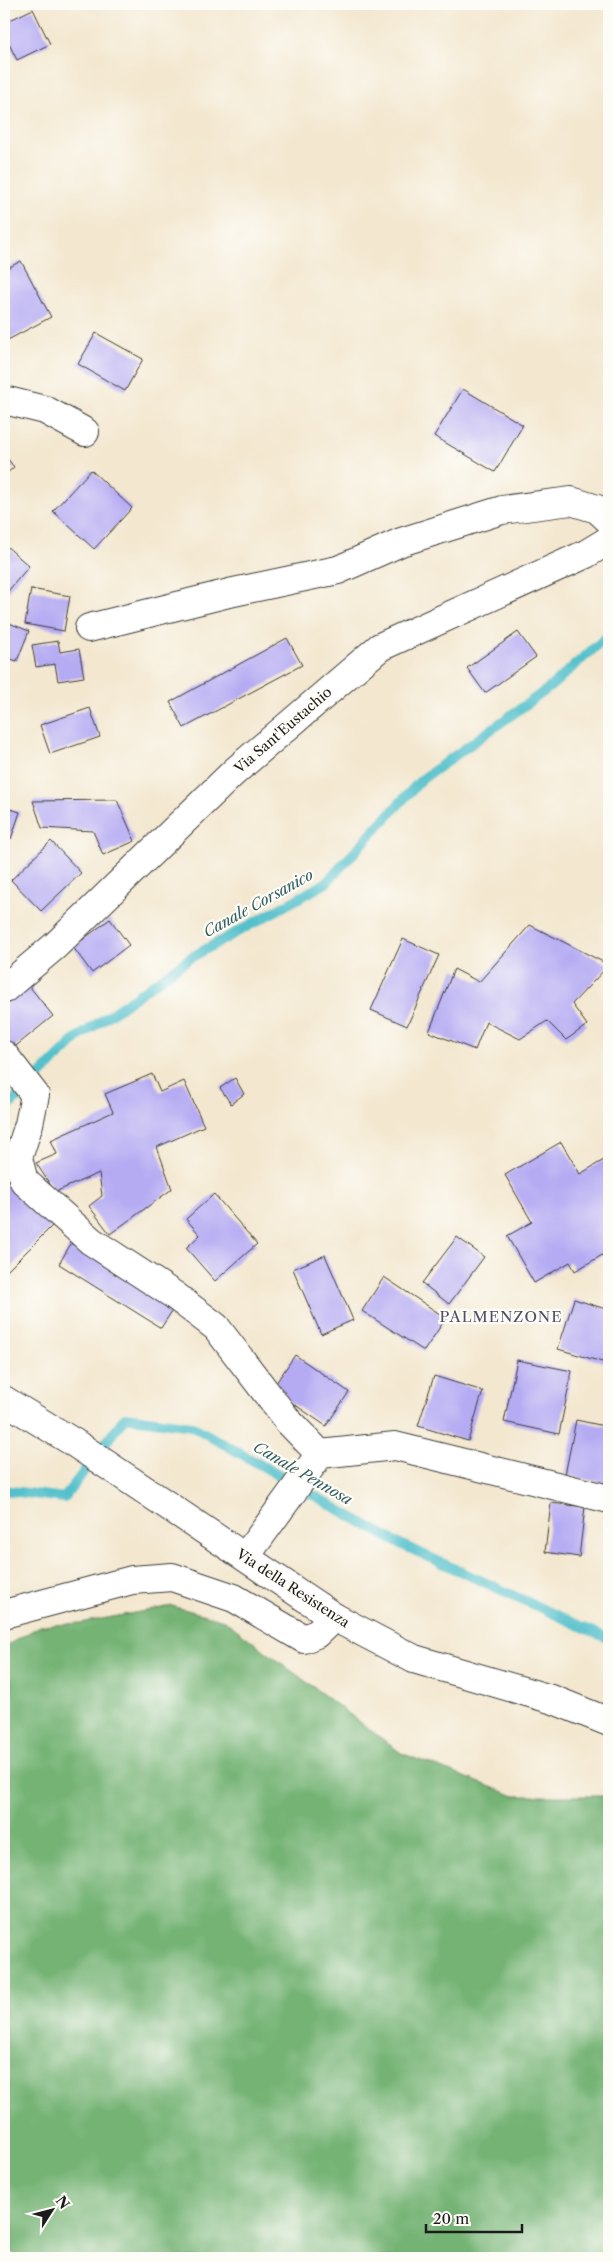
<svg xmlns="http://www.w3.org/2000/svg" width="613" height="2262" viewBox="0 0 613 2262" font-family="'Libre Caslon Text',serif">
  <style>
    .forest { fill: #75b374; stroke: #486848 }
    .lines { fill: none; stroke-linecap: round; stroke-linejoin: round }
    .stream { stroke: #52c0cb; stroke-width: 10 }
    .building { fill: #b5abf3 }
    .minor-casing { stroke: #3c3a37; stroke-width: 30 }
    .minor { stroke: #fff; stroke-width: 28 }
    .labels { text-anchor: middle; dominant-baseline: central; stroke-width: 4.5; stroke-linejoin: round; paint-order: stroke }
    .street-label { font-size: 14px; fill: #1c1c1c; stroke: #fdfcf7 }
    .water-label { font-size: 15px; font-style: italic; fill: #325e62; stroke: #fdfcf7 }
    .neighbourhood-label { font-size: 15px; letter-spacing: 1px; fill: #524e67; stroke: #fdfcf7 }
  </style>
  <rect width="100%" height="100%" fill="#fdfcf7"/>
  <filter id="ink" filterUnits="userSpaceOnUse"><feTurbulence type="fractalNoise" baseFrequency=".02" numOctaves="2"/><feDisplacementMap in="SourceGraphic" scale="10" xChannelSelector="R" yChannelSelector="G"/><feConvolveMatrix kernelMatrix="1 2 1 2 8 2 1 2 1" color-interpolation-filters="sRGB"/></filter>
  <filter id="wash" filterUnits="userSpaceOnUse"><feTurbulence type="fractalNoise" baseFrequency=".0096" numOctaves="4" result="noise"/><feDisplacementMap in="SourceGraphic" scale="20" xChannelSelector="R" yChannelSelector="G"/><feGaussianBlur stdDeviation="1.12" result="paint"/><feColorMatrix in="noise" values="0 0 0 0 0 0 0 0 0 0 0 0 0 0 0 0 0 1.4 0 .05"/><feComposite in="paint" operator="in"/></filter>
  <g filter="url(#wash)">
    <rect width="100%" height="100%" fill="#f3e7cf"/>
    <polygon class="forest" points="172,1606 224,1620 401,1753 515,1796 609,1796 609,2258 21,2258 4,2247 4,1647 40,1626 80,1623"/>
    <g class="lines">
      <g class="stream">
        <polyline points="4,1111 77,1038 190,958 326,883 421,780 549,688 609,635"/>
        <polyline points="4,1490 64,1498 125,1417 192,1426 396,1542 609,1639"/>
      </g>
    </g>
    <g id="blocks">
      <g class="building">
        <polygon points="33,9 50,44 17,60 4,34 4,23"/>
        <polygon points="21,261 51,317 4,342 4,270"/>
        <polygon points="96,333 143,359 125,391 78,364"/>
        <polygon points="463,389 523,425 495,472 434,436"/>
        <polygon points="4,454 14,467 4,476"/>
        <polygon points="91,470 132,508 94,549 53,511"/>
        <polygon points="4,544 29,566 4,596"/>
        <polygon points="31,589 70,596 64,631 25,624"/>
        <polygon points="4,621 29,631 17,661 4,657"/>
        <polygon points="518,632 536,657 485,693 467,668"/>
        <polygon points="287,638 302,665 184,728 170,702"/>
        <polygon points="58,641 60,652 79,649 84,677 58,681 55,664 36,667 32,645"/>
        <polygon points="90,708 100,737 50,754 40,725"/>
        <polygon points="117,800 135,841 103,855 93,831 42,828 33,801"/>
        <polygon points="4,807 20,812 11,839 4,836"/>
        <polygon points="51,841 81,873 41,911 11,880"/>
        <polygon points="110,919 129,945 92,973 73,947"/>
        <polygon points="530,925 609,965 572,1004 587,1025 566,1040 547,1021 520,1039 486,1022 475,1050 429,1032 454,969 479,982"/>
        <polygon points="403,939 439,955 407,1026 371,1010"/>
        <polygon points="26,982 53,1016 6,1054 4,1051 4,999"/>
        <polygon points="152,1074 160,1092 184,1081 204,1126 157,1147 172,1189 110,1234 89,1206 102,1196 99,1173 55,1192 36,1163 57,1154 51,1140 113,1112 105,1094"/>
        <polygon points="235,1078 244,1094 231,1104 220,1088"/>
        <polygon points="561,1142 580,1174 609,1157 609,1251 575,1271 570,1262 534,1283 507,1236 532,1222 505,1175"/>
        <polygon points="10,1175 56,1222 4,1274 4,1181"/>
        <polygon points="214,1194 257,1244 215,1281 186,1248 200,1235 186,1219"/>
        <polygon points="76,1235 179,1300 161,1328 59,1264"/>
        <polygon points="457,1237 484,1257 449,1304 422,1283"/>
        <polygon points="325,1255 353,1320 321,1334 293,1269"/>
        <polygon points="384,1277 446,1318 424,1351 362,1311"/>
        <polygon points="574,1299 609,1310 609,1364 558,1349"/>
        <polygon points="295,1355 349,1392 326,1426 272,1389"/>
        <polygon points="517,1360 572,1371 559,1434 504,1422"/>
        <polygon points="434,1376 483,1391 468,1441 418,1426"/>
        <polygon points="576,1420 609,1427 609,1484 565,1475"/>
        <polygon points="551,1503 585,1507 579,1557 545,1552"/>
      </g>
    </g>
  </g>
  <g filter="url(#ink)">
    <use href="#blocks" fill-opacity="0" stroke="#3c3a37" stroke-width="1"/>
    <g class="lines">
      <g class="minor-casing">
        <g id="minor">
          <polyline points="4,400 45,410 85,432"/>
          <polyline points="89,628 229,593 338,570 401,542 502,510 571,501 597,509 609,520"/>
          <polyline points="4,989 56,945 234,772 380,647 586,554 609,540"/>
          <polyline points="4,1055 35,1095 29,1124 18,1158 24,1181 91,1241 174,1295 216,1327 288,1421 320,1454"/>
          <polyline points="4,1400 73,1442 334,1617 414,1659 554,1700 609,1722"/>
          <polyline points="246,1556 320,1454 395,1446 609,1499"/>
          <polyline points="4,1614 132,1580 172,1577 234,1598 304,1639 316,1634 334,1617"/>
        </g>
      </g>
      <use href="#minor" class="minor"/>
    </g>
  </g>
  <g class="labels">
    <g class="street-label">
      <text transform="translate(283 730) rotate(-41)">Via Sant'Eustachio</text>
      <text transform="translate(293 1588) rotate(33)">Via della Resistenza</text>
    </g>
    <g class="water-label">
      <text transform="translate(258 903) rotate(-29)">Canale Corsanico</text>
      <text transform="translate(303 1473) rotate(30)">Canale Pennosa</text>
    </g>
    <g class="neighbourhood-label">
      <text x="501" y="1316">PALMENZONE</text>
    </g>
  </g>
  <rect width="613" height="2262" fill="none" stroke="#fdfcf7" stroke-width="20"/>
  <g transform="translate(52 2210) rotate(54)" stroke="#fdfcf7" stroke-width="4" paint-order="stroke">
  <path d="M0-4L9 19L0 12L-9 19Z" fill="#1c1c1c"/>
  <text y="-8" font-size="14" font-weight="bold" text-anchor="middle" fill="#1c1c1c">N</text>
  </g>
  <path d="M426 2224v8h96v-8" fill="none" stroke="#1c1c1c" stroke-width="2.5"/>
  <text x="433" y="2224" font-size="15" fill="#1c1c1c" stroke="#fdfcf7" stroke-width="4" paint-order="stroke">20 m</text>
</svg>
